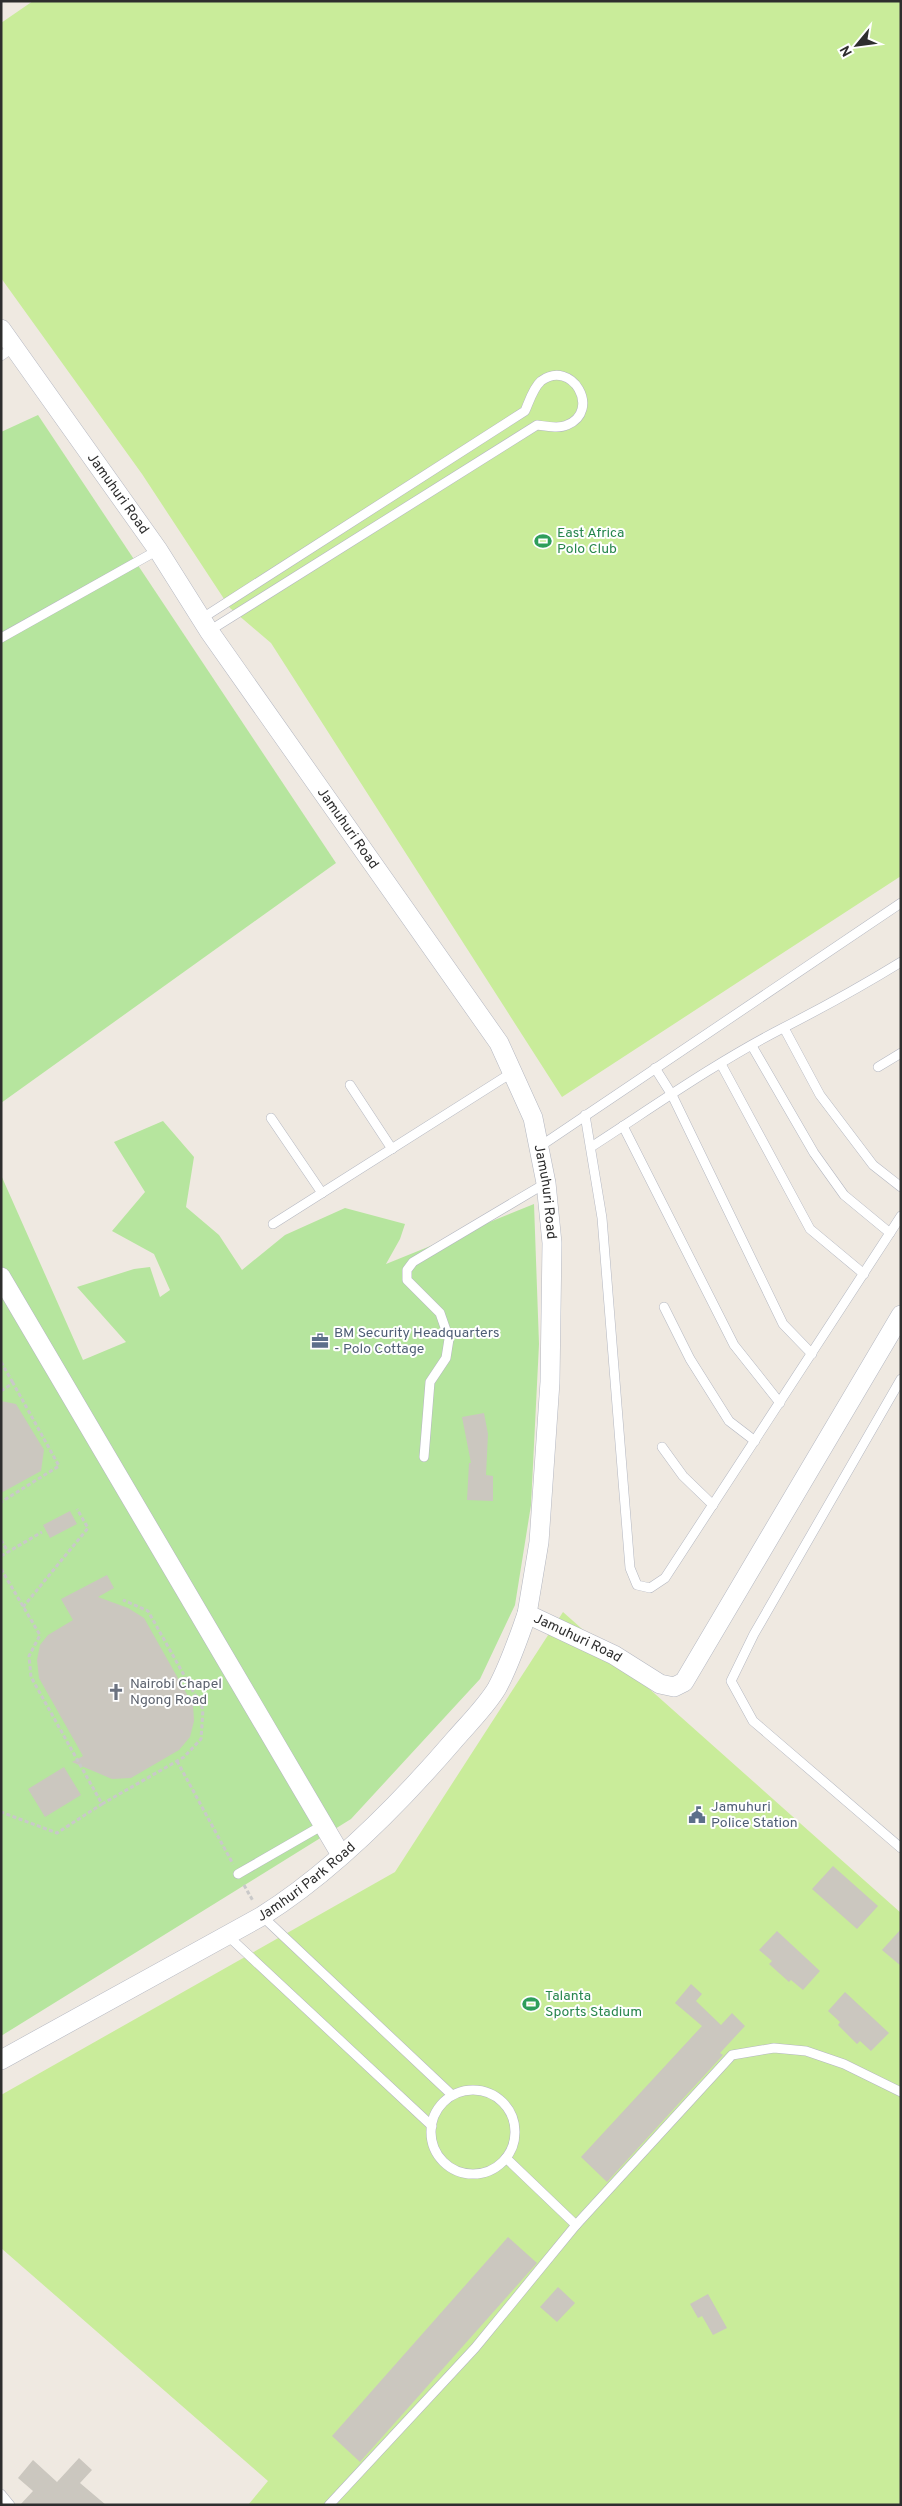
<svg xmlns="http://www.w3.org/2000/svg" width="902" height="2506" viewBox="0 0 902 2506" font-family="Overpass,sans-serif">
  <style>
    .green { fill: #b6e59e }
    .pitch { fill: #c9ec9a }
    .building { fill: #cbc7bf }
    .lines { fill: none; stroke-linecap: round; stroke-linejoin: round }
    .service-casing { stroke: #b4b7c1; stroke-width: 10 }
    .minor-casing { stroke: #b4b7c1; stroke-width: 20 }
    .path { stroke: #c9c9c9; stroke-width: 3; stroke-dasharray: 4 2.5; stroke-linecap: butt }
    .service { stroke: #fff; stroke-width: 9 }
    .minor { stroke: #fff; stroke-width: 19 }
    .labels { text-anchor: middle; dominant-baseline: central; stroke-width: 4; stroke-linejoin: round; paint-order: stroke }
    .street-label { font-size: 14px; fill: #2e2e2e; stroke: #fff }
    .leisure-label { font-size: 14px; fill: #27864d; stroke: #fff; text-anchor: start }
    .service-label { font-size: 14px; fill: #4e5e75; stroke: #fff; text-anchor: start }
    .worship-label { font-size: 14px; fill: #5b616d; stroke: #fff; text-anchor: start }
  </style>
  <rect width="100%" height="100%" fill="#efe9e1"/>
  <g class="green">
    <polygon points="38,415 336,863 1,1103 1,432"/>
    <polygon points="163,1121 194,1157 186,1207 219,1235 242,1270 285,1235 345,1208 405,1224 400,1239 386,1264 534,1204 539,1344 531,1505 515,1605 480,1679 351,1819 1,2036 1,1175 83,1360 126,1342 77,1287 134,1269 150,1267 160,1297 170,1290 154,1254 112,1231 145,1192 114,1142"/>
  </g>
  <g class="pitch">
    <polygon points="33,1 901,1 901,876 562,1097 271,643 230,608 142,474 1,278 1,23"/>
    <polygon points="563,1612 901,1913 901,2505 248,2505 268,2481 1,2248 1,2095 395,1872"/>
  </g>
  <g class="building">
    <polygon points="1,1401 16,1404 44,1450 41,1471 1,1493"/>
    <polygon points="484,1413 488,1434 486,1475 493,1476 493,1501 467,1500 469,1463 471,1463 462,1417"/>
    <polygon points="70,1511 77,1524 50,1538 43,1525"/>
    <polygon points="107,1575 114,1588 98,1597 128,1608 144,1618 193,1705 194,1721 190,1737 179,1750 131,1778 112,1779 72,1762 83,1756 39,1678 37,1660 40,1645 48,1635 73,1620 61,1599"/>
    <polygon points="64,1767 81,1795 45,1817 28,1789"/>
    <polygon points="833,1866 878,1906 857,1929 812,1889"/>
    <polygon points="901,1929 901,1966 882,1950"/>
    <polygon points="777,1931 820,1971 803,1990 791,1980 789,1982 769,1964 772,1961 759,1950"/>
    <polygon points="691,1984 702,1994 696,2001 721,2025 732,2013 745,2026 720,2053 723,2055 607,2182 581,2157 702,2026 675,2003"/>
    <polygon points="845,1992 889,2033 871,2051 860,2041 857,2044 838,2025 840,2022 828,2011"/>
    <polygon points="508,2237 537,2263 360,2462 332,2436"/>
    <polygon points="558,2287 575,2303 557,2322 540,2307"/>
    <polygon points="708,2294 727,2328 713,2335 702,2316 698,2318 690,2304"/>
    <polygon points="79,2458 92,2470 80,2483 106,2505 20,2505 33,2491 18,2478 33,2460 57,2482"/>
  </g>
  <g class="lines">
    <g class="service-casing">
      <g id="service">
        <polyline points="1,356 14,347"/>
        <path d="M201,619L525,411C529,402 533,388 541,381C572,358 602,411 567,425C559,429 545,426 537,425L209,631"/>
        <polyline points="1,638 158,550"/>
        <polyline points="784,1028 820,1095 873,1165 901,1187"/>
        <polyline points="752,1046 814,1153 844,1195 890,1233"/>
        <polyline points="721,1064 810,1229 864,1274"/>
        <polyline points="878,1067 901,1053"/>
        <polyline points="655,1068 672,1095 783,1324 812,1354"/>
        <polyline points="350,1085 392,1149"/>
        <polyline points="585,1115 602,1218 630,1568 637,1585 650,1588 665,1578 901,1216"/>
        <polyline points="271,1118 322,1193"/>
        <polyline points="623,1126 734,1345 780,1403"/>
        <polyline points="539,1147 901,903"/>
        <path d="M591,1147C653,1107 715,1063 781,1029C822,1008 862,986 901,962"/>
        <polyline points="273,1224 513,1072"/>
        <polyline points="664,1307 690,1359 729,1421 755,1441"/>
        <polyline points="901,1379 754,1634 731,1681 753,1721 901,1848"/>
        <polyline points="662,1447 683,1476 713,1505"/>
        <polyline points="424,1457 430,1382 446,1358 449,1339 440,1313 407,1280 407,1270 413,1262 546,1183"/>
        <polyline points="238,1874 323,1825"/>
        <polyline points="262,1916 452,2095"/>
        <polyline points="227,1935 432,2126"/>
        <circle cx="473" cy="2132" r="42"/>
        <polyline points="506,2158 576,2225"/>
        <polyline points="1,2494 10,2505"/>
        <polyline points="329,2505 475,2348 576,2225 732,2055 774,2048 806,2051 844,2064 901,2092"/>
      </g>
    </g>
    <g class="minor-casing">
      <g id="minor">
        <path id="s1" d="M1,329L158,550L209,631L499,1043L533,1118L546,1183L552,1243L550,1382L539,1542L527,1614L614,1655L660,1684L674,1687L684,1682L901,1315"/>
        <polyline points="1,1277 341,1855"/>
        <path id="s2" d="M1,2060L262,1916C332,1872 402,1801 456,1738C470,1722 487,1705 497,1688C510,1664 518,1639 527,1614"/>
      </g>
    </g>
    <g class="path">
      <polyline points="1,1362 13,1383"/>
      <polyline points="1,1391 13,1383 59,1466 1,1502"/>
      <polyline points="1,1540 8,1552"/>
      <polyline points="1,1556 42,1532"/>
      <polyline points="1,1569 40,1635 29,1656 31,1677 102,1804 57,1833 1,1812"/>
      <polyline points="23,1607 88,1528 77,1509"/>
      <polyline points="177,1761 233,1864"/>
      <polyline points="102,1804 184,1757 201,1739 203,1709 148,1611 123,1600"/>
      <polyline points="244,1885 253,1901"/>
    </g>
    <use href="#service" class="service"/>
    <use href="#minor" class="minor"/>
  </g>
  <defs>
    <g id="stadium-bare" transform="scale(1.35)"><path d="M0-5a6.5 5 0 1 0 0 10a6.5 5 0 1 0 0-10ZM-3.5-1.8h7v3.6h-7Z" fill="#2e9e5b" stroke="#fff" stroke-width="2.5" paint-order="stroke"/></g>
    <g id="office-bare" transform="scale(1.35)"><path d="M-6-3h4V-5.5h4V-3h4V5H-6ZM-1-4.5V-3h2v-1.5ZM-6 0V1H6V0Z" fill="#5c6f8a" stroke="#fff" stroke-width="2.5" paint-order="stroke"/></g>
    <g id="church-bare" transform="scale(1.35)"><path d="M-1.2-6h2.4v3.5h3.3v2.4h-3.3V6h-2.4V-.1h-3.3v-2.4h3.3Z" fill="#6b7280" stroke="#fff" stroke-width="2.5" paint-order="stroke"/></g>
    <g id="civic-bare" transform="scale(1.35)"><path d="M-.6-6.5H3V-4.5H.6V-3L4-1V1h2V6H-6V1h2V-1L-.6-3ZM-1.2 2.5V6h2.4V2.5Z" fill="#5c6f8a" stroke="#fff" stroke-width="2.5" paint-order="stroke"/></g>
  </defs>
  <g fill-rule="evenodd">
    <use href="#stadium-bare" x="543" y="541"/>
    <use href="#office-bare" x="320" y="1341"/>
    <use href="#church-bare" x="116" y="1692"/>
    <use href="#civic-bare" x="697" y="1815"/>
    <use href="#stadium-bare" x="531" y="2004"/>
  </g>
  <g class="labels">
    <g class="street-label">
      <text stroke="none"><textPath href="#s1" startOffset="202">Jamuhuri Road</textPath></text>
      <text stroke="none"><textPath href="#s1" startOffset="608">Jamuhuri Road</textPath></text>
      <text stroke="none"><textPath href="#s1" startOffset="1028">Jamuhuri Road</textPath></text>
      <text stroke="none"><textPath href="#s1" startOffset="1508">Jamuhuri Road</textPath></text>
      <text stroke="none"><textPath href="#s2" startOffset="354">Jamhuri Park Road</textPath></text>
    </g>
    <g class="leisure-label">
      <text x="557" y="533">East Africa<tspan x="557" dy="16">Polo Club</tspan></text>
      <text x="545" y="1996">Talanta<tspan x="545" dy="16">Sports Stadium</tspan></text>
    </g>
    <g class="service-label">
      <text x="334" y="1333">BM Security Headquarters<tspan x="334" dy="16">- Polo Cottage</tspan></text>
      <text x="711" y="1807">Jamuhuri<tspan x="711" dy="16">Police Station</tspan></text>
    </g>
    <g class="worship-label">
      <text x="130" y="1684">Nairobi Chapel<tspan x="130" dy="16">Ngong Road</tspan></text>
    </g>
  </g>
  <rect width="902" height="2506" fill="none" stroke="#2e2e2e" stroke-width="5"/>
  <g transform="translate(857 45) rotate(241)" stroke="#ffffff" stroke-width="4" paint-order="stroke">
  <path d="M0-4L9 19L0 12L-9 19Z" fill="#2e2e2e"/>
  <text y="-8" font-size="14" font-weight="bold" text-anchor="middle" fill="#2e2e2e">N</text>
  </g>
</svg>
